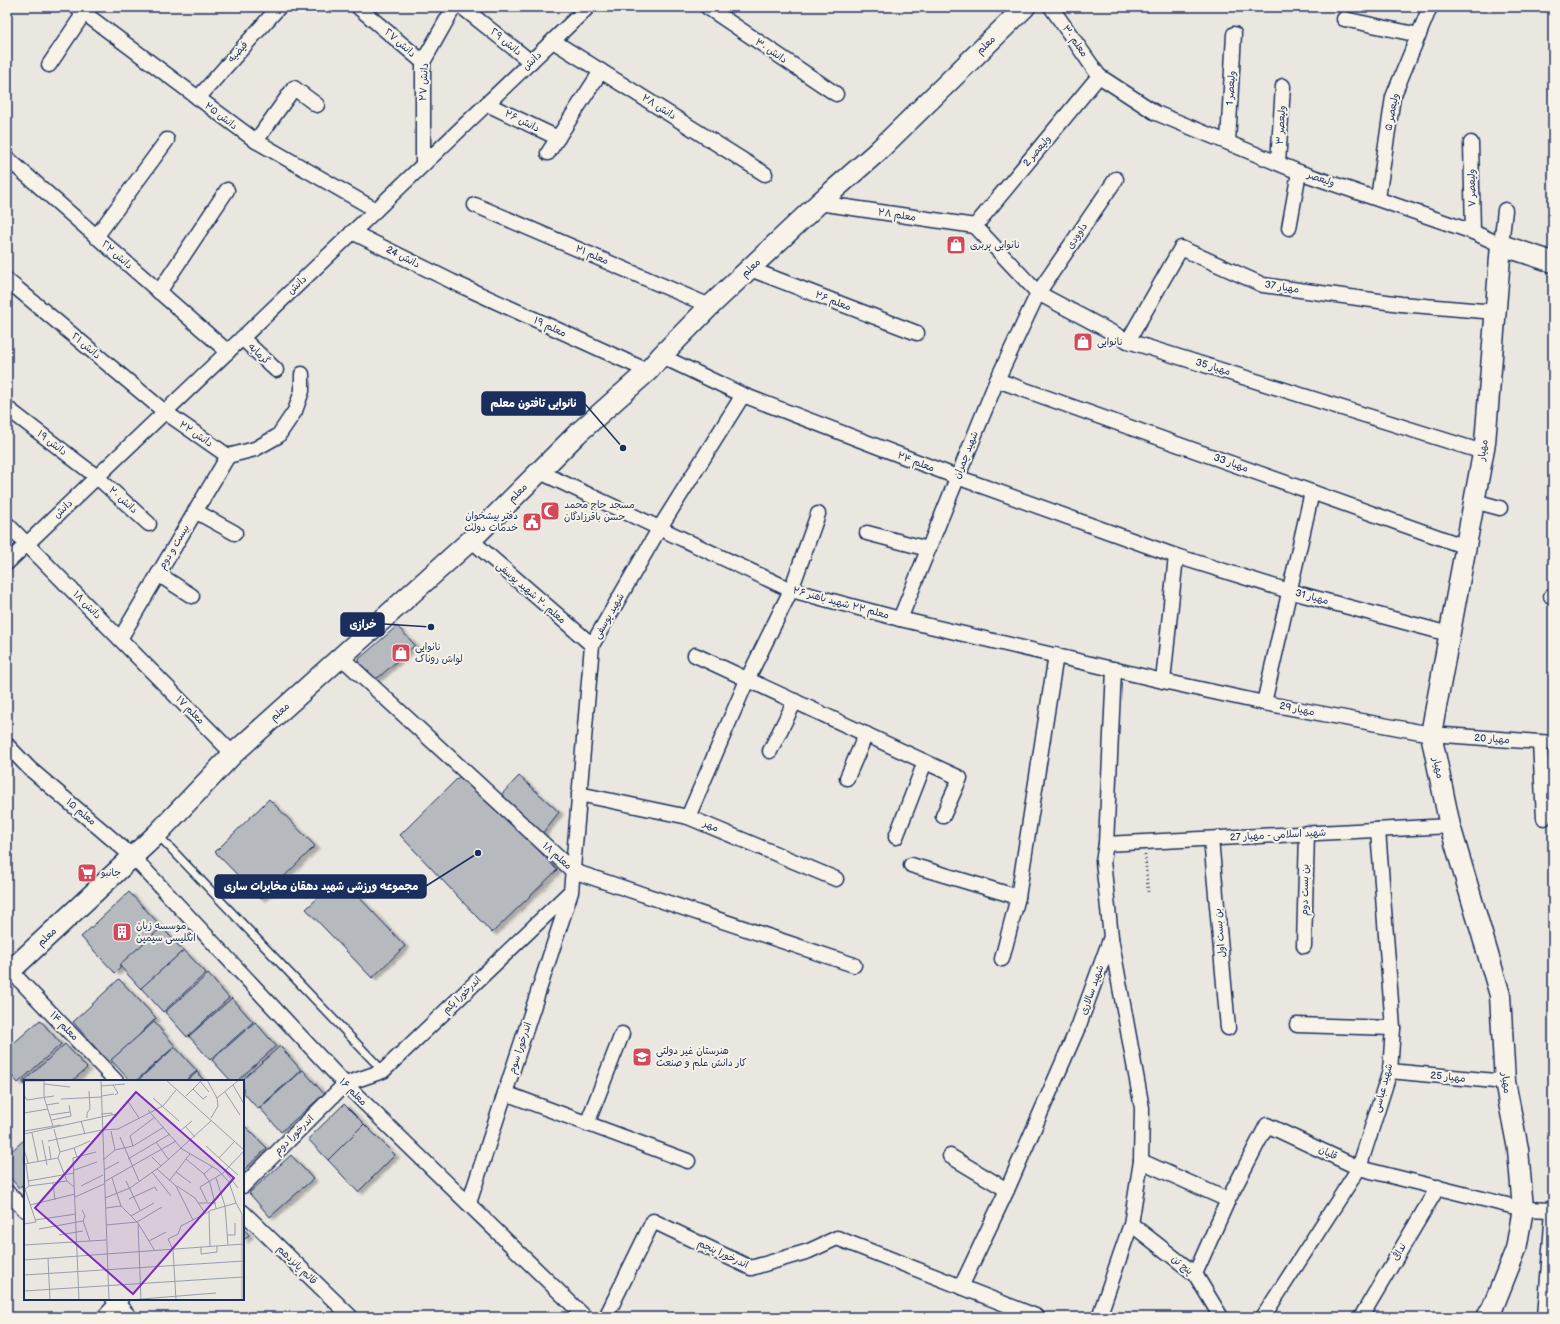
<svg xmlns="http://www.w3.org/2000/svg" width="1560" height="1324" viewBox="0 0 1560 1324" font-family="'Balsamiq Sans','Playpen Sans Arabic',sans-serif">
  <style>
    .building { fill: #b6babf; stroke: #1b2f5e; filter: url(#shadow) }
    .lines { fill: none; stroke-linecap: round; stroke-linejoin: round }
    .lane-casing { stroke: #1b2f5e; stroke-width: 10 }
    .street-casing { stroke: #1b2f5e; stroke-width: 17 }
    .secondary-casing { stroke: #1b2f5e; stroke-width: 23 }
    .path { stroke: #1b2f5e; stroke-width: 2.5; stroke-dasharray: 1 3; stroke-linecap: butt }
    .lane { stroke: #f7f3e8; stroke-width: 7 }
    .street { stroke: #f7f3e8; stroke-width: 14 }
    .secondary { stroke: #f7f3e8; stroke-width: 20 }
    .labels { text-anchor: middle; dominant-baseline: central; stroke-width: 4; stroke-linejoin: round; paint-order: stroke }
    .street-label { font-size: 10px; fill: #1b2f5e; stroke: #f7f3e8 }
    .poi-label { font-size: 10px; fill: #1b2f5e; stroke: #f7f3e8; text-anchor: start }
    .inset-road { fill: none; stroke: #979dac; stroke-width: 1 }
    .view { fill: #7b2cbf; fill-opacity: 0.15; stroke: #7b2cbf; stroke-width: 2 }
    .inset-edge { fill: none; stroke: #1b2f5e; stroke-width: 2 }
    .leader { fill: none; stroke: #1b2f5e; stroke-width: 1.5 }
    .callout-dot { fill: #1b2f5e; stroke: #f7f3e8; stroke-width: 1.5 }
    .callout { fill: #1b2f5e; stroke: #1b2f5e; stroke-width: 1.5 }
    .callout-label { font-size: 11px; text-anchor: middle; font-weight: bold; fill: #fff }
  </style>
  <defs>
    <filter id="shadow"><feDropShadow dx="4.5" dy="2.5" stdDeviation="1" flood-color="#0004"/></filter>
  </defs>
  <rect width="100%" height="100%" fill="#eae7e0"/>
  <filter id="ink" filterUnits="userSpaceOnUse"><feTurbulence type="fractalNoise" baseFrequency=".025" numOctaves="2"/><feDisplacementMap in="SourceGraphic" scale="8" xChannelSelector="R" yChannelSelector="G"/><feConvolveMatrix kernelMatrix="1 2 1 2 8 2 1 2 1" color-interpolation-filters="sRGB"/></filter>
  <g filter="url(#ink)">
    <g class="building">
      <polygon points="397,626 415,645 379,677 372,680 359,667 359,659"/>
      <polygon points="465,771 557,870 492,933 400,835"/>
      <polygon points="519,776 559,812 542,834 500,796"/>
      <polygon points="269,799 315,846 261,899 215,852"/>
      <polygon points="340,877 405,946 372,978 306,909"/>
      <polygon points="129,892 163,928 115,973 81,937"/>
      <polygon points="162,927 183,951 141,989 119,965"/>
      <polygon points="184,950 206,973 163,1012 141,988"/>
      <polygon points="208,974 229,998 187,1037 165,1012"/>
      <polygon points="119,979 156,1018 110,1064 73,1022"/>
      <polygon points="232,998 253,1022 210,1060 189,1036"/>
      <polygon points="40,1020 61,1044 18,1083 7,1070 7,1049"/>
      <polygon points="154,1022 175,1046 136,1081 130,1081 111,1060"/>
      <polygon points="255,1022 276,1046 237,1081 231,1081 212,1060"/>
      <polygon points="65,1044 87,1068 72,1081 25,1081 25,1085 23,1082"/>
      <polygon points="280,1046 301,1070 258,1109 243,1092 243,1081 241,1081"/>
      <polygon points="175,1047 197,1071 185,1081 137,1081"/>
      <polygon points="303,1070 324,1094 281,1132 260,1108"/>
      <polygon points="197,1072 204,1081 187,1081"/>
      <polygon points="344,1104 364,1124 328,1160 308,1139"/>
      <polygon points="243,1124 267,1148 243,1171"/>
      <polygon points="364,1124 395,1155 358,1192 328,1160"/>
      <polygon points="25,1139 25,1182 19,1188 7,1174 7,1155"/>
      <polygon points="291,1155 313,1179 270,1217 249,1193"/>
      <polygon points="243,1228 249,1235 243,1241"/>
    </g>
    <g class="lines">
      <g class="lane-casing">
        <polyline id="lane" points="157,834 383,1071"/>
      </g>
      <g class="street-casing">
        <g id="street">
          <polyline points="76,7 256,141 376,210"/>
          <polyline points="358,7 423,62"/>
          <polyline points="462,7 531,62"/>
          <polyline points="707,7 836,94"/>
          <polyline points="1051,7 1099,76 1156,113 1299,172 1473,232 1501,245 1505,210"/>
          <polyline points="1344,19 1419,35"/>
          <polyline points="553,41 765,174"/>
          <polyline points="49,65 84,13"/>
          <polyline points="198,98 279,7"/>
          <polyline points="487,104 558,138"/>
          <polyline points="256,141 294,88 317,105"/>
          <polyline points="1228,142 1234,34"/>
          <polyline points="1471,143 1473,232"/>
          <polyline points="548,153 601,71"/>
          <polyline points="7,158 228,352"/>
          <polyline points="1278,163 1283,86"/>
          <polyline points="423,165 423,62 454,7"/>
          <polyline points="1378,198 1393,97 1430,7"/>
          <polyline points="819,203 975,226"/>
          <polyline points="475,205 710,306"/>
          <polyline points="975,226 1038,293 1128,341 1483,452"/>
          <polyline points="975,226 1099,76"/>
          <polyline points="1289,228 1299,172"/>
          <polyline points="352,232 453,282 648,371"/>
          <polyline points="96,237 167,140"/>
          <polyline points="750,269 917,333"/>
          <polyline points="7,280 165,412 228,456"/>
          <polyline points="159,292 227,190"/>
          <polyline points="242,338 276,370"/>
          <polyline points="1128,341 1181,248 1263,285 1401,304 1495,312"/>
          <polyline points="661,356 743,395 957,477 1176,556 1289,591 1449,634"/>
          <polyline points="997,380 1466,547"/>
          <polyline points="7,408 97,477 149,524"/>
          <polyline points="228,456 255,449 278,436 295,411 302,391 302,374"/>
          <polyline points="540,472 791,590 900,619 1163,681 1176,556"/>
          <polyline points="1474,501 1500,508"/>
          <polyline points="195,511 235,533"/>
          <polyline points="7,524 233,754"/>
          <polyline points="867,533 928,549"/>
          <polyline points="471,540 592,645"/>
          <polyline points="7,563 588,7"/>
          <polyline points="158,574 192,596"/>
          <polyline points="1551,596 1553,597"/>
          <polyline points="900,619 997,380 1038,293 1116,179"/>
          <polyline points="120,639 228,456"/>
          <polyline points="695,655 960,778 943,816"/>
          <polyline points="342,658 573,871 854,965"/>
          <polyline points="1163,681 1264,703 1431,734 1553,743"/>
          <polyline points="1264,703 1312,492"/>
          <polyline points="1540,743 1544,818"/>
          <polyline points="7,745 29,768 132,856 345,1084 585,1317"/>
          <polyline points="770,751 795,701"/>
          <polyline points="847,778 866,734"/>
          <polyline points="579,794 688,817 836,879"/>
          <polyline points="688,817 748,678 791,590 818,514"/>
          <polyline points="896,837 925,762"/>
          <polyline points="1211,839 1228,1028"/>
          <polyline points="1106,844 1450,826"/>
          <polyline points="911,865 1018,897"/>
          <polyline points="1304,946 1307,833"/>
          <polyline points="1002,959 1018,897 1056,655"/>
          <polyline points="7,967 116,1081"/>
          <polyline points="1297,1025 1393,1028"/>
          <polyline points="1390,1071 1505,1082"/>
          <polyline points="505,1093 688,1161"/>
          <polyline points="587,1124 622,1034"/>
          <polyline points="950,1156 1007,1190"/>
          <polyline points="1141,1161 1228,1200"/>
          <polyline points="243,1186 345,1084 383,1071 569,893"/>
          <polyline points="7,1192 25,1210"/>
          <polyline points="469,1203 571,892 592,645 659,529 743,395"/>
          <polyline points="243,1212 351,1317"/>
          <polyline points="1131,1224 1195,1274 1221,1317"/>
          <polyline points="1195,1274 1228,1200 1267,1125 1359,1168 1523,1209 1553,1210"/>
          <polyline points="961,1287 1007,1190 1079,1025 1111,937 1103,861 1106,844 1114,669"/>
          <polyline points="113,1299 130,1317"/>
          <polyline points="104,1317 121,1299"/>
          <polyline points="606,1317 653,1221 751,1268 809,1251 837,1238 1038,1317"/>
          <polyline points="1099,1317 1131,1224 1141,1161 1142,1108 1111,938"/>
          <polyline points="1263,1317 1359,1168 1390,1071 1393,1028 1378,830"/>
          <polyline points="1361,1317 1438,1187"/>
          <polyline points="1545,1317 1553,1210"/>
        </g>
      </g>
      <g class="secondary-casing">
        <g id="secondary">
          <polyline points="7,974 157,834 233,754 471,540 577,434 648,371 661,356 710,306 819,203 877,152 1025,7"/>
          <polyline points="1487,1317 1493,1307 1516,1249 1523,1209 1518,1149 1505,1082 1500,995 1450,826 1431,734 1485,443 1501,245 1553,262"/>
        </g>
      </g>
      <polyline class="path" points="1145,855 1148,892"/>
      <use href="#lane" class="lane"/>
      <use href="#street" class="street"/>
      <use href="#secondary" class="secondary"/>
    </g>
  </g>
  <defs>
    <g id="shop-square" transform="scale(1)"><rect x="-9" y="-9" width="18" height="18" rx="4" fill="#d1495b" stroke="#f7f3e8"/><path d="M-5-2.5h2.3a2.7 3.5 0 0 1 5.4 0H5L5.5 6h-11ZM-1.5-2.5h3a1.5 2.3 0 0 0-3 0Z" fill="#fff"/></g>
    <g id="mosque-square" transform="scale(1)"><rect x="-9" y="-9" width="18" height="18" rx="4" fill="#d1495b" stroke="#f7f3e8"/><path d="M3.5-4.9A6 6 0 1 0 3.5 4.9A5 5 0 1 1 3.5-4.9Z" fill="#fff"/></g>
    <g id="civic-square" transform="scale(1)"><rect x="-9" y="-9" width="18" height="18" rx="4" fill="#d1495b" stroke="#f7f3e8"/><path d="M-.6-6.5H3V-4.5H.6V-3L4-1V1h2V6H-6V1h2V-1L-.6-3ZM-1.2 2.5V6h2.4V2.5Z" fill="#fff"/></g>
    <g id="supermarket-square" transform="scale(1)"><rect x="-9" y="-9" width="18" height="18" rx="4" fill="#d1495b" stroke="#f7f3e8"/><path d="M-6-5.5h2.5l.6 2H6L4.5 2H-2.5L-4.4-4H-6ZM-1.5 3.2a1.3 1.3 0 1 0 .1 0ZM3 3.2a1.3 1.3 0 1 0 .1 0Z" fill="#fff"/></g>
    <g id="building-square" transform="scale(1)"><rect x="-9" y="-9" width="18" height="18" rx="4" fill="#d1495b" stroke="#f7f3e8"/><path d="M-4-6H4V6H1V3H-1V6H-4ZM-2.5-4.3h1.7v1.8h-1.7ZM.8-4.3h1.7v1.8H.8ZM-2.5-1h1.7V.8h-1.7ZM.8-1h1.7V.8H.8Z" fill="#fff"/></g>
    <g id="school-square" transform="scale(1)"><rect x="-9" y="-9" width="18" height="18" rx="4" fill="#d1495b" stroke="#f7f3e8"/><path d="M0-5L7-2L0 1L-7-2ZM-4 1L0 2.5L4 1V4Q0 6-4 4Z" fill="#fff"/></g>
  </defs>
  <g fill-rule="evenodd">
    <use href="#shop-square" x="956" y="245"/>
    <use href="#shop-square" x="1083" y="342"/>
    <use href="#mosque-square" x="550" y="511"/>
    <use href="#civic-square" x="532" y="522"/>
    <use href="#shop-square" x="401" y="653"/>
    <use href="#supermarket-square" x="87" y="873"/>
    <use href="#building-square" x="122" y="932"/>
    <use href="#school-square" x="642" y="1057"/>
  </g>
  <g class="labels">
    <g class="street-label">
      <text transform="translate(1075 41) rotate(55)">معلم ۳۰</text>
      <text transform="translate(506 42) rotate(39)">دانش ٢٩</text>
      <text transform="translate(400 43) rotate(41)">دانش ٢٧</text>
      <text transform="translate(986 45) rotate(-44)">معلم</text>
      <text transform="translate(771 51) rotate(34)">دانش ۳۰</text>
      <text transform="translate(238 52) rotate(-48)">فیضیه</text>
      <text transform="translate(532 61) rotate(-44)">دانش</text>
      <text transform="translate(424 82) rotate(-87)">دانش ۲۷</text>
      <text transform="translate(1231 88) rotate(-86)">ولیعصر 1</text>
      <text transform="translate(659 107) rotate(32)">دانش ۲۸</text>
      <text transform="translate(1392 112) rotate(-79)">ولیعصر ۵</text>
      <text transform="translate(221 116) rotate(37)">دانش ۲۵</text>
      <text transform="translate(522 121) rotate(26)">دانش ۲۶</text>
      <text transform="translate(1281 125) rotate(-86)">ولیعصر ۳</text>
      <text transform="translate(1037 151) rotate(-50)">ولیعصر 2</text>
      <text transform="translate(1321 179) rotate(19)">ولیعصر</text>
      <text transform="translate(1472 188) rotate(-91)">ولیعصر ۷</text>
      <text transform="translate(897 215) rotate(9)">معلم ۲۸</text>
      <text transform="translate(1077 236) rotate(-56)">داوودی</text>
      <text transform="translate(117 255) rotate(41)">دانش ٢٣</text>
      <text transform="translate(592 255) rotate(23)">معلم ۲۱</text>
      <text transform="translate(403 257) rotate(27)">دانش 24</text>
      <text transform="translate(751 268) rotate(-43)">معلم</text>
      <text transform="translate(297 285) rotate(-44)">دانش</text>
      <text transform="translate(1282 287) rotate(9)">مهیار 37</text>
      <text transform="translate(833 301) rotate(21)">معلم ۲۶</text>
      <text transform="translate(550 327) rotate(25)">معلم ۱۹</text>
      <text transform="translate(86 346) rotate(40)">دانش ٢١</text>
      <text transform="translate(259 354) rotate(44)">گرمابه</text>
      <text transform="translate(1213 367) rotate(17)">مهیار 35</text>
      <text transform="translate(196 434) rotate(34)">دانش ۲۲</text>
      <text transform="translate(52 443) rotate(37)">دانش ١٩</text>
      <text transform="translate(1483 450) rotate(-81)">مهیار</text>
      <text transform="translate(966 455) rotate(-68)">شهید چمران</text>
      <text transform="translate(916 462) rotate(21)">معلم ۲۴</text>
      <text transform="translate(1231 463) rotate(20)">مهیار 33</text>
      <text transform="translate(518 493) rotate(-45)">معلم</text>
      <text transform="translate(123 500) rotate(42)">دانش ۲۰</text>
      <text transform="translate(63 509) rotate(-44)">دانش</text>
      <text transform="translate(174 547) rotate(-59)">بیست و دوم</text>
      <text transform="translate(531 593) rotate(41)">معلم ۲۰ شهید یوسفی</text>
      <text transform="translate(1312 597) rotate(15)">مهیار 31</text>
      <text transform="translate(841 603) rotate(15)">معلم ۲۲ شهید باهنر ۲۶</text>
      <text transform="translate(87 605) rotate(45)">دانش ١٨</text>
      <text transform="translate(609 616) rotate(-60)">شهید یوسفی</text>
      <text transform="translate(1297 709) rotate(11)">مهیار 29</text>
      <text transform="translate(190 710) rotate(45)">معلم ١٧</text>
      <text transform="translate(280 712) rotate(-42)">معلم</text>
      <text transform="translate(1492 739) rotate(4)">مهیار 20</text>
      <text transform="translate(1438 768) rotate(78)">مهیار</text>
      <text transform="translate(81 812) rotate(40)">معلم ۱۵</text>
      <text transform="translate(711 826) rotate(23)">مهر</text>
      <text transform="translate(1278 835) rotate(-3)">شهید اسلامی - مهیار 27</text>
      <text transform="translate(557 856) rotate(42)">معلم ۱۸</text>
      <text transform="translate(1305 890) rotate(-89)">بن بست دوم</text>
      <text transform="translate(1220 933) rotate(-95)">بن بست اول</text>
      <text transform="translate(47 937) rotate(-43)">معلم</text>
      <text transform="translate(1092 990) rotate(-70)">شهید سالاری</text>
      <text transform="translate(462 995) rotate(-44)">اندرخورا یکم</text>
      <text transform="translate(64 1026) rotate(46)">معلم ۱۴</text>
      <text transform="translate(520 1048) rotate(-72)">اندرخورا سوم</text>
      <text transform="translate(1448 1077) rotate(6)">مهیار 25</text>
      <text transform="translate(1506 1083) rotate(83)">مهیار</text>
      <text transform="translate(1383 1088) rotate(-75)">شهید عباسی</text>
      <text transform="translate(353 1092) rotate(45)">معلم ۱۶</text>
      <text transform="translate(294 1135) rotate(-45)">اندرخورا دوم</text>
      <text transform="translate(1328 1153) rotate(25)">قلیان</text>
      <text transform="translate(1399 1252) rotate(-59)">ندافی</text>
      <text transform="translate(723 1254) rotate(25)">اندرخورا پنجم</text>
      <text transform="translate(297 1265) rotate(44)">قائم پانزدهم</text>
      <text transform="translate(1182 1265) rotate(39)">پنج تن</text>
    </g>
    <g class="poi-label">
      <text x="970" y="245">نانوایی بربری</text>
      <text x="1097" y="342">نانوایی</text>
      <text x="564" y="505">مسجد حاج محمد<tspan x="564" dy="12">حسن باقرزادگان</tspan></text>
      <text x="518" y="516" text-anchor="end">دفتر پیشخوان<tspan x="518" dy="12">خدمات دولت</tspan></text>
      <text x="415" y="647">نانوایی<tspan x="415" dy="12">لواش روناک</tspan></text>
      <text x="101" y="873">جانبو</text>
      <text x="136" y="926">موسسه زبان<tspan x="136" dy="12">انگلیسی سیمین</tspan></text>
      <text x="656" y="1051">هنرستان غیر دولتی<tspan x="656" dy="12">کار دانش علم و صنعت</tspan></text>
    </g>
  </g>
  <g transform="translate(24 1080)">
    <rect width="220" height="220" fill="#eae7e0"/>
    <path class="inset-road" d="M20,0V17L29,46M77,0L85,220M142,0L220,70M175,0L185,12M183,0L193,18L194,26L187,38M0,1H20M20,4L46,7M89,5L94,13L91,15M209,5L220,24M77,6L101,4M169,9L179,19L183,16M201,12L216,35M0,15L3,20L30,16M78,16L90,14M116,16L132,29M162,16L178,0M129,18L155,41M193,18L215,0M37,19L78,17M103,20L115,38M22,25L35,23M124,30L158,69L194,90L205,102L212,123L218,134V220M0,33L24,29M77,34L88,33V35M26,35L46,32M77,37L93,34M63,38V33L66,29L65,11M28,40L47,36L45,25M57,41L61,54M162,47L171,57M30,49L36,72L34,78M0,51L37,45M87,51L91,70M156,51L168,41M8,53L14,81M0,54L77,37M96,57L115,101M18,60L23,85M24,61L78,50L94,49L139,26L152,10M132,62L145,80M25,66L27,79M109,66L106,56L131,37M182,66L195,78L210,62M50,68L66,61M0,69L4,83M91,70L109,66L140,47M36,72L50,68L53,77M34,78L43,101L50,107M195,78L214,95M104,79L146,54M162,79L180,94L186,103L192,128M79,80L91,70M0,84L34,78M2,84L5,106M137,86L187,41M133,89L152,106L169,140M50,90L73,82M80,90L95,82M201,91L214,108M128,92L147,116M152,92L167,103M180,94L189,86M88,98L97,126L114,143L131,171M192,98L201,126L204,165M4,101L50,93M102,101L116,130M145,101L166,74M80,102L152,61M29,103L31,120M5,106L43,101M57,106L79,95M153,106L171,118L181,133M51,117L80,104M81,118L106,108L137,86L128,77M105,119L131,107L133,111M183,122L176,107L199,93L220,71M175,123H192M6,125L51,114M82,128L97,126M58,130L61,136L59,141M185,131L186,167M107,136L130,123M11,140L52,134M59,141L66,161M0,144L12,142L1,109L5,106M114,144L117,220M82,145L113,142L138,127M15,149L59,141M35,155L59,151M203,155H211V143M125,161L142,152M0,165L82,160M177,167V174L193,172V166M24,178L26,220M0,180L220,164M0,195L220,181M0,211L219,197M55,220L49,78L72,72M105,220L192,213M152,220L149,170L144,159L154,154L157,146L188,130L212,123"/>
    <path class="view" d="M112,12L210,98L109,214L11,128Z"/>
    <rect width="220" height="220" class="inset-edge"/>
  </g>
  <path class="leader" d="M623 448L585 404M431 627L384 624M478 853L426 886"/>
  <g class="callout-dot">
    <circle cx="623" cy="448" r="4"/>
    <circle cx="431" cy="627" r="4"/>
    <circle cx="478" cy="853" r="4"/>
  </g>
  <g class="callout">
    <rect x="482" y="392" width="103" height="23" rx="4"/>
    <rect x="341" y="613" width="43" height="23" rx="4"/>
    <rect x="215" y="875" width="211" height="23" rx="4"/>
  </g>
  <g class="callout-label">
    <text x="534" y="407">نانوایی تافتون معلم</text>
    <text x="363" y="628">خرازی</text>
    <text x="321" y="890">مجموعه ورزشی شهید دهقان مخابرات ساری</text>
  </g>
  <rect width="1560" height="1324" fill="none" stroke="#f7f3e8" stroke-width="24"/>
  <rect x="12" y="12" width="1536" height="1300" fill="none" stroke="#1b2f5e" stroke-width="1.5" filter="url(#ink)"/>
</svg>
